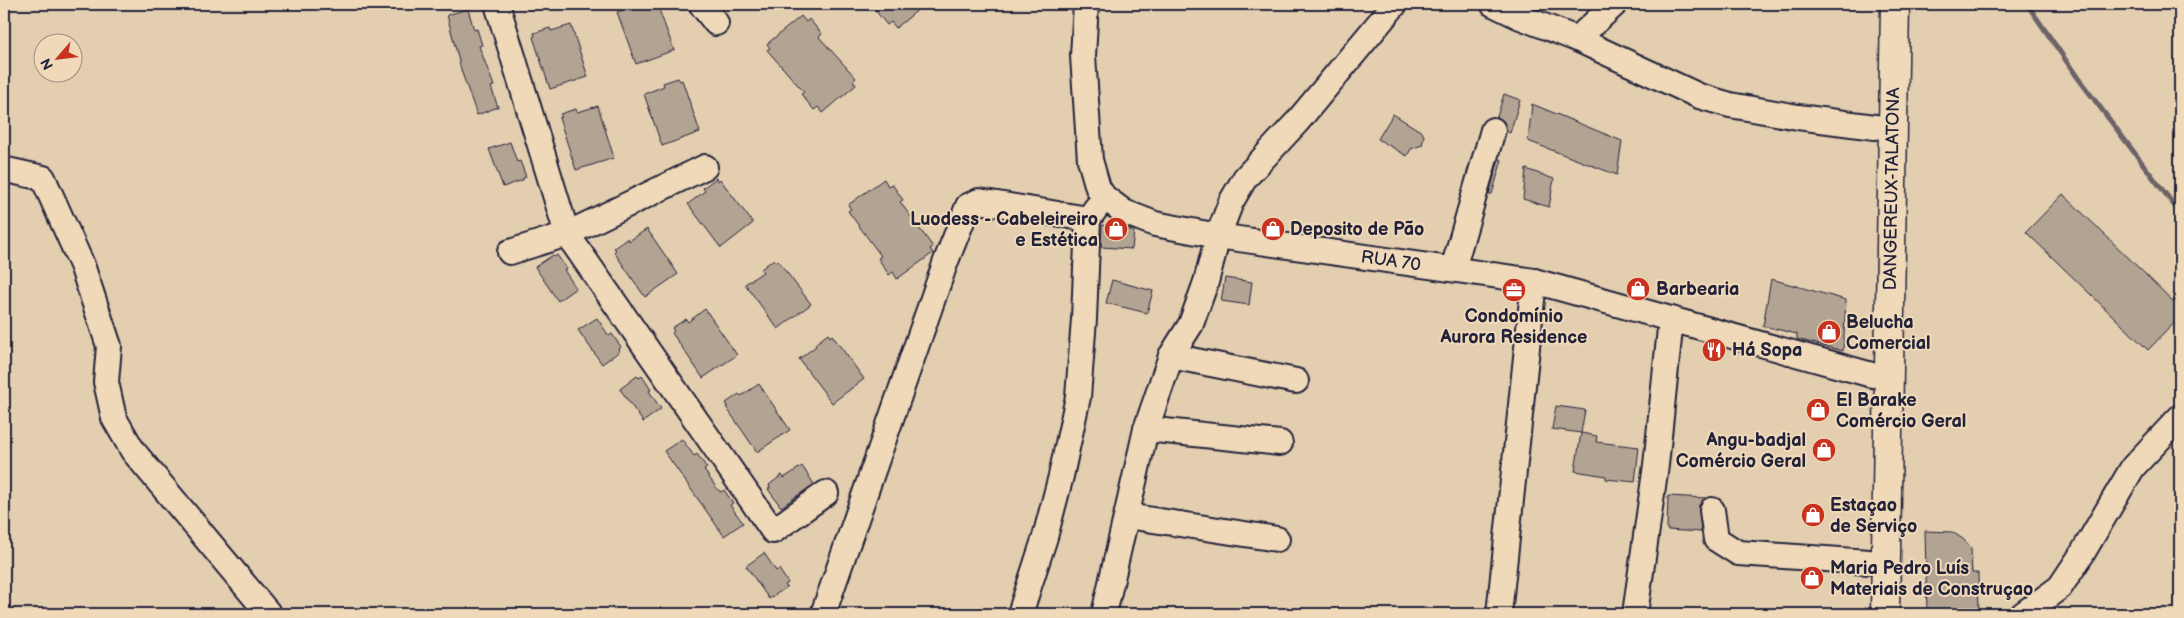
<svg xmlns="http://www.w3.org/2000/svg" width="2184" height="618" viewBox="0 0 2184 618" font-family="'Balsamiq Sans',sans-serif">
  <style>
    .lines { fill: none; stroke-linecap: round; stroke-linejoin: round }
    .stream { stroke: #6c6468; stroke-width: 5 }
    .building { fill: #b3a393; stroke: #22223b }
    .minor-casing { stroke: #22223b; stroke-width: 28 }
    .major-casing { stroke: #22223b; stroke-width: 31 }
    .minor { stroke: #efd9b8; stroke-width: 24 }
    .major { stroke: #efd9b8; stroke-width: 28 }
    .labels { text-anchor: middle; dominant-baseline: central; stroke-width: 4; stroke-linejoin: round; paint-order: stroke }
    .street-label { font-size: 18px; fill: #22223b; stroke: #efd9b8 }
    .poi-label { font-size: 18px; font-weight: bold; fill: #22223b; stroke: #efd9b8; text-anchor: start }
  </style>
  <rect width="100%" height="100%" fill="#e3ceb0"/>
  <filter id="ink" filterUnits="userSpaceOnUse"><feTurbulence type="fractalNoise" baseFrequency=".02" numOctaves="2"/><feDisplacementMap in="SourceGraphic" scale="10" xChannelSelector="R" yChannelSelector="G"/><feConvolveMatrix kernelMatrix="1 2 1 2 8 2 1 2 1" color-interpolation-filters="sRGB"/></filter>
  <g filter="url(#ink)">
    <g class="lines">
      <polyline class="stream" points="2027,4 2078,78 2180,213"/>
    </g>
    <g class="building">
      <polygon points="642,4 657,4 674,50 636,64 617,12"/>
      <polygon points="882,4 925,4 896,28 891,22 887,25 875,10"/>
      <polygon points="468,9 474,30 477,29 482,45 479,46 494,86 491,87 498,107 477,115 462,73 447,15"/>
      <polygon points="801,16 806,22 809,19 822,34 819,37 856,78 853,81 856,85 823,113 818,107 814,110 801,94 804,92 767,50 770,48 767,44"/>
      <polygon points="571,25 588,77 550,89 533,37 535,36 534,33 550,28 551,31"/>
      <polygon points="678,78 680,81 682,80 700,132 662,146 644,94 664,86 663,83"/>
      <polygon points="1504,94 1520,100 1510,133 1506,131 1503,121 1497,117"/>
      <polygon points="1532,104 1622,141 1617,175 1528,141"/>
      <polygon points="598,106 614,158 576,170 559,118 562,117 560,114 576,109 577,112"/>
      <polygon points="1393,114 1422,132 1424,136 1422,145 1411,149 1407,156 1378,139"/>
      <polygon points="510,142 517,162 520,161 526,177 523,178 523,180 503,187 489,149"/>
      <polygon points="1499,159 1502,160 1492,194 1489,194"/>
      <polygon points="1526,169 1554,179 1549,207 1523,199"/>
      <polygon points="716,178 718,181 720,179 753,223 721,248 688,204 705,191 703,188"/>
      <polygon points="884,179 888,186 892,184 903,200 900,202 933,247 930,249 933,253 897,279 893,272 889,275 878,258 881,256 848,211 851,209 848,205"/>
      <polygon points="2063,194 2180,308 2180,317 2148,350 2026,232"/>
      <polygon points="1102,225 1134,231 1132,249 1101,247"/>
      <polygon points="647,229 678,274 645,297 614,252 616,250 614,248 628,238 629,241"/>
      <polygon points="553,255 554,257 557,255 567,269 564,270 576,288 558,301 535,267"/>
      <polygon points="774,259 776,262 778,261 811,304 778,329 745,284 763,272 761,269"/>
      <polygon points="1225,278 1252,282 1249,305 1221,301"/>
      <polygon points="1771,279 1846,300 1843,351 1797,339 1797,334 1763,326"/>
      <polygon points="1112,280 1153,291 1147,313 1106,303"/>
      <polygon points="705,309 737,355 703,378 672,333 674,331 672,328 686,319 688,322"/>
      <polygon points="597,318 609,336 612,334 621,347 618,350 620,351 602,364 578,330"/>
      <polygon points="828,334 830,337 832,335 864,379 832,403 799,359 816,346 815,344"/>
      <polygon points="637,376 639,378 642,376 651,390 649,391 661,409 643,422 620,389"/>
      <polygon points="759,384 790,430 757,452 726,407 728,406 726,403 739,394 741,396"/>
      <polygon points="1556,406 1585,410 1581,433 1552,429"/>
      <polygon points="1581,433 1597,436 1596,442 1639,447 1635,482 1606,479 1606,476 1575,471"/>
      <polygon points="682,439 694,456 697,454 707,468 704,470 718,490 721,492 724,490 733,503 730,505 743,523 724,536 664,451"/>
      <polygon points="802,466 814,484 781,507 768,489 770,488 769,485 782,475 784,478"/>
      <polygon points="1668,496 1706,498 1699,505 1701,532 1667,530"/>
      <polygon points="1925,531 1952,532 1963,539 1971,548 1972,573 1978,573 1979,614 1927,614"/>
      <polygon points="764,553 776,571 779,569 788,583 785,585 787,587 769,599 746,566"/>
    </g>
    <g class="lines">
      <g class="minor-casing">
        <g id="minor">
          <polyline points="497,4 567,234 773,531 826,493"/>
          <polyline points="701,4 716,23"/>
          <polyline points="1086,4 1083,56 1090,160 1098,188 1104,197 1124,212 1155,224 1218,236 1534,281 1872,375"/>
          <polyline points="1493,4 1518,16 1577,39 1699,96 1730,105 1798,117 1875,127"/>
          <polyline points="1577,39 1615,4"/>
          <polyline points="4,171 7,170 43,178 82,265 109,346 106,382 114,418 133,451 269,614"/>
          <polyline points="510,252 567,234 705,167"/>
          <polyline points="1453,269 1493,130"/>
          <polyline points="1171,356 1296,381"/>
          <polyline points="1146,429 1280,443"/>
          <polyline points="1712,510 1716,539 1738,553 1869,562"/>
          <polyline points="1127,516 1277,539"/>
          <polyline points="823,614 946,261 968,206 979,201 1088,219"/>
          <polyline points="1020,614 1045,537 1061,476 1078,397 1084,319 1088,219 1097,207"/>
          <polyline points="1104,614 1146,429 1171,356 1191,324 1206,282 1218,236 1231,202 1245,178 1297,122 1395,4"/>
          <polyline points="1499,614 1534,281"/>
          <polyline points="1635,614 1656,465 1671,319"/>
          <polyline points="2023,614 2060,587 2082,554 2133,467 2180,417"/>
        </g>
      </g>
      <g class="major-casing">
        <polyline id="major" points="1885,614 1895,4"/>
      </g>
      <use href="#minor" class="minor"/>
      <use href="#major" class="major"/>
    </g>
  </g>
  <defs>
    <g id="shop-disc" transform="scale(1.25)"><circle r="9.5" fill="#c8321e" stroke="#efd9b8"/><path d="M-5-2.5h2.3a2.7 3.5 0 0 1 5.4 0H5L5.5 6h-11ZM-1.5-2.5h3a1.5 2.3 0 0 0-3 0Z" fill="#fff"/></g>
    <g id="office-disc" transform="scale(1.25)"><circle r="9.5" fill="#c8321e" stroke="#efd9b8"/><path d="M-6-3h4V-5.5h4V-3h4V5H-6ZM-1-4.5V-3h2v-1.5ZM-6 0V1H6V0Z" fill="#fff"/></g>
    <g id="restaurant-disc" transform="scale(1.25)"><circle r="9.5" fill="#c8321e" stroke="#efd9b8"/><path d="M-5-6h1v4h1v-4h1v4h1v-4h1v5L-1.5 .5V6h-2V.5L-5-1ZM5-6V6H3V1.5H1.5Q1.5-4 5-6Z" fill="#fff"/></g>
  </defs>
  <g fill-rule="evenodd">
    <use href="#shop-disc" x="1116" y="229"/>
    <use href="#shop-disc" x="1273" y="229"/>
    <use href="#shop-disc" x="1638" y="289"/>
    <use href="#office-disc" x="1514" y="290"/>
    <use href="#shop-disc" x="1829" y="332"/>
    <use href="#restaurant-disc" x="1714" y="350"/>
    <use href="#shop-disc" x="1818" y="410"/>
    <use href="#shop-disc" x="1824" y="450"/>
    <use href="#shop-disc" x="1813" y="515"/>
    <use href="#shop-disc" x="1812" y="578"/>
  </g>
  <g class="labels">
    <g class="street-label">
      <text transform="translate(1892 189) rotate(-89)">DANGEREUX-TALATONA</text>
      <text transform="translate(1391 261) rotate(8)">RUA 70</text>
    </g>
    <g class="poi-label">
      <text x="1098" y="219" text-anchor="end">Luodess - Cabeleireiro<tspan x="1098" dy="21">e Estética</tspan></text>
      <text x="1290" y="229">Deposito de Pão</text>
      <text x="1656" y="289">Barbearia</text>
      <text x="1514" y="316" text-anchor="middle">Condomínio<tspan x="1514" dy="21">Aurora Residence</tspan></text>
      <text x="1846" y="322">Belucha<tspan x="1846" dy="21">Comercial</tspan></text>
      <text x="1732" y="350">Há Sopa</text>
      <text x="1836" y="400">El Barake<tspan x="1836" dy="21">Comércio Geral</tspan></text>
      <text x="1806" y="440" text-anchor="end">Angu-badjal<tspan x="1806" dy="21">Comércio Geral</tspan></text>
      <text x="1830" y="505">Estaçao<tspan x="1830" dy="21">de Serviço</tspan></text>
      <text x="1830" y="568">Maria Pedro Luís<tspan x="1830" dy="21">Materiais de Construçao</tspan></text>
    </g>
  </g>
  <rect width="2184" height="618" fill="none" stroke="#efd9b8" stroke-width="20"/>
  <rect x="10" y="10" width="2164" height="598" fill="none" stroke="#22223b" stroke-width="2" filter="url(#ink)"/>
  <g transform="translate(58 58) rotate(242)"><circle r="24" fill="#efd9b8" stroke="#9d9086"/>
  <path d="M0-4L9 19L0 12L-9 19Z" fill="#c8321e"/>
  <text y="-8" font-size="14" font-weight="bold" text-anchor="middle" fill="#22223b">N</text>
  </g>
</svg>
